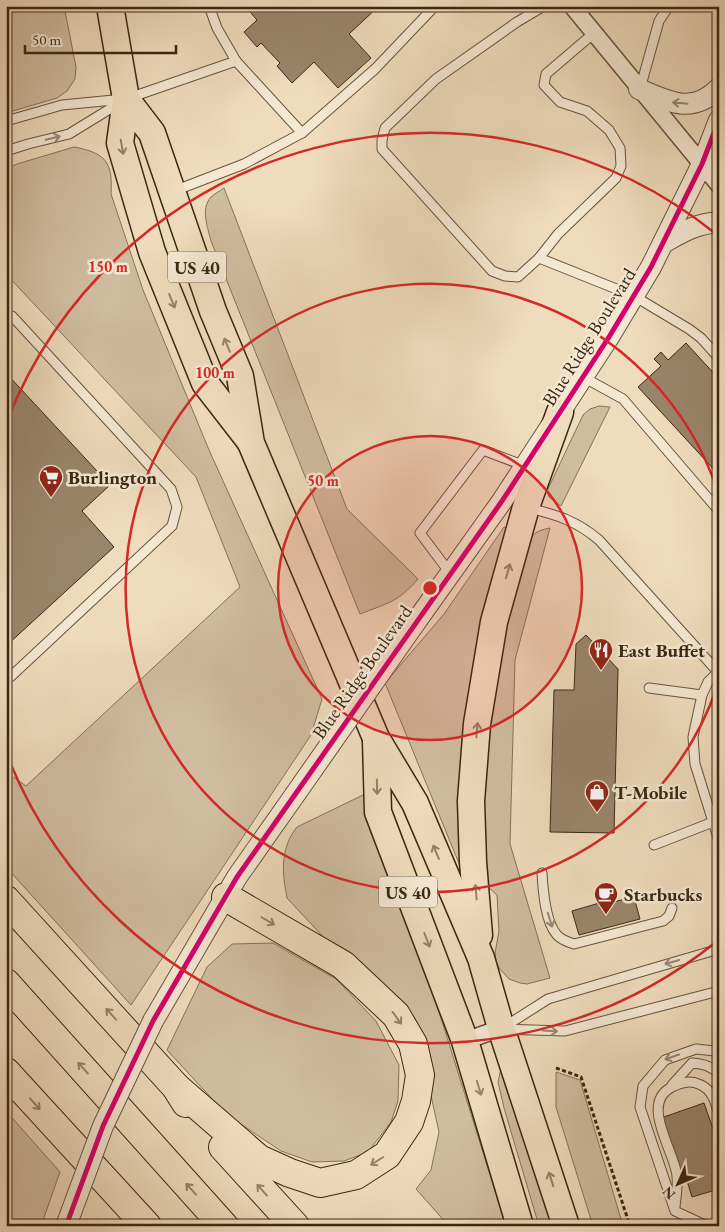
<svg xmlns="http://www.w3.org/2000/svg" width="725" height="1232" viewBox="0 0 725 1232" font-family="'EB Garamond',serif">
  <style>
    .green { fill: #d0bd9f; stroke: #867259 }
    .building { fill: #99856b; stroke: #3b2713 }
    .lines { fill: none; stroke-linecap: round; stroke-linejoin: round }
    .service-casing { stroke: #68543d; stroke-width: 11 }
    .minor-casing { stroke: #68543d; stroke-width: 19 }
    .tertiary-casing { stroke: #68543d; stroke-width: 22 }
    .primary-casing { stroke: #3b2713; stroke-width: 29 }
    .motorway-casing { stroke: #3b2713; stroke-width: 30 }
    .path { stroke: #3b2713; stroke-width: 3; stroke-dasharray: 4 2.5; stroke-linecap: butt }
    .service { stroke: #f5e8d3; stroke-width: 9 }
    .minor { stroke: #f5e8d3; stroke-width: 16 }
    .tertiary { stroke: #f5e8d3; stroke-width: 20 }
    .primary { stroke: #efdcbc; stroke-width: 26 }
    .motorway { stroke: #efdcbc; stroke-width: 28 }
    .tertiary-bridge-casing { stroke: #68543d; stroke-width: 22; stroke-linecap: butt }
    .tertiary-bridge { stroke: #f5e8d3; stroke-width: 20 }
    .cycleway-casing { stroke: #f5e8d3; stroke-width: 8 }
    .cycleway { stroke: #d6006c; stroke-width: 5 }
    .oneway { stroke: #988873 }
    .oneway2 { stroke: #958268 }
    .ring { fill: none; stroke: #d62828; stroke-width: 2.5 }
    .labels { text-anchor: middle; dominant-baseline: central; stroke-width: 5; stroke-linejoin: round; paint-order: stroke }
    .shield { fill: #f5e8d3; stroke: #73614d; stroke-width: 1 }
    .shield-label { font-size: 18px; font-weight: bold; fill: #3b2713 }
    .street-label { font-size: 19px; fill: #3b2713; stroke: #f5e8d3 }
    .poi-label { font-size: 19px; font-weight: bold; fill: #3b2713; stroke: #f5e8d3; text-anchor: start }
    .centre { fill: #d62828; stroke: #f5e8d3; stroke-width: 2.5 }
    .ring-label { font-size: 15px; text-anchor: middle; font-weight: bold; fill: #d62828; stroke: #f5e8d3; stroke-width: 5; stroke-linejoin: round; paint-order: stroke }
  </style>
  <rect width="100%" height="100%" fill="#efdcbc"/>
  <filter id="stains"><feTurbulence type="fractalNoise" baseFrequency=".004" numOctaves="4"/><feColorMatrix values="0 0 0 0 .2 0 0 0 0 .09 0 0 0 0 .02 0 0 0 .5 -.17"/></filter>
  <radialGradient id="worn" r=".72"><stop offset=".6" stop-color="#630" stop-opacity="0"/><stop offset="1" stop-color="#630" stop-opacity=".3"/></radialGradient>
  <g class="green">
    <polygon points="6,6 64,6 76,67 75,79 67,91 57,98 6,113"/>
    <path d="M74,147C105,153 113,161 111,194L143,290L209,450L322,699L311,735L131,1005L6,867V772L26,786L240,587L196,477L6,274V169L17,164Z"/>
    <path d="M224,188L347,509L418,579C398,602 388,603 360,614L211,241C208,228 200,209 211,197C214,194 220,191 224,188Z"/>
    <polygon points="599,406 610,407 561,506 549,497 547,491 583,415 590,409"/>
    <polygon points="504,527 512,531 465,878 385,683 444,614"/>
    <path d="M550,528L515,660L510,844L550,978L527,984L520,983L509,979L500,969L496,962L495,953L499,931L497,895L489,888L485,881L481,774L495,662L525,548C533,534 534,531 550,528Z"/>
    <path d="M363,795L441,1018L506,1226H446L447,1224L416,1189L431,1170L439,1132L428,1082L406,1026L287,898C282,873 280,848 297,827Z"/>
    <polygon points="273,943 336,979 376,1021 399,1065 398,1101 391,1122 368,1152 344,1161 312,1162 281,1151 227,1115 167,1050 207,967 232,944"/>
    <polygon points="501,1068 555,1226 539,1226 504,1108 498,1082"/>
    <polygon points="556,1072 580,1080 623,1226 593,1226 556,1107"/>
    <polygon points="6,1111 60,1172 41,1226 14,1226 6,1217"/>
  </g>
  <g class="building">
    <polygon points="245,6 379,6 349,34 371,58 338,88 314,62 292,83 277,66 280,63 261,43 257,47 244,32 257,20"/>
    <polygon points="686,343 719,379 719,475 638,387 661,366 654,359 661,352 668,360"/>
    <polygon points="6,373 110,485 82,511 114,547 6,646"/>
    <polygon points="586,635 618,669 614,833 550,832 554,690 574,690 576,644"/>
    <polygon points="634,897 640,919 579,935 572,911 613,899 613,902"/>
    <polygon points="704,1103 719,1146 719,1189 692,1197 683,1168 678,1170 661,1118"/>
  </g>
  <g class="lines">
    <g class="service-casing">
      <g id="service">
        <polyline points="544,6 517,22 436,79 385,128 382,140 382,149 492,271 505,276 518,277 539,258 634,296 689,329 701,338 719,358"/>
        <polyline points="236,61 302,133"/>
        <polyline points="640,89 659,21 669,6"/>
        <polyline points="6,121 62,105 124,99"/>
        <polyline points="6,151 28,144 69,134 126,99 236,61 217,28 209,6"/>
        <polyline points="174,191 244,164 302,133 375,69 435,6"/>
        <polyline points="539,258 558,234 616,178 621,166 620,148 609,130 587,111 560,102 544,85 546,74 594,33"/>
        <polyline points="583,377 623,399 719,511"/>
        <path d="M529,508C557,515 577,521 599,540L718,672"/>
        <polyline points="450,573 420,533 483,450 525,466"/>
        <polyline points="719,671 708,682 702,695 693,737 695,764 719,841"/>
        <polyline points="6,681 172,526 177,507 171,489 12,316"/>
        <polyline points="649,688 702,695"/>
        <polyline points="654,845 713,822"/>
        <path d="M542,873C543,890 545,922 557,935C561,940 568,942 574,944L663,921L669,916L672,908"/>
        <polyline points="504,1027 548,999 719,949"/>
        <polyline points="504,1029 565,1031 719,991"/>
        <path d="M672,1085L692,1063C704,1064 711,1066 719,1074"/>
        <path d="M675,1207C676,1197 678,1186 677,1176C675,1152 639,1103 672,1087C683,1082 690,1080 701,1085C713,1091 715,1102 719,1114"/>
        <polyline points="707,1226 675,1211 640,1107 643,1086 665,1060 696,1049 715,1051 719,1054"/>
      </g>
    </g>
    <g class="minor-casing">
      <g id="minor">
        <polyline points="572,6 719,185"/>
        <polyline points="465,1041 501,1028"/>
      </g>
    </g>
    <g class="tertiary-casing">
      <g id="tertiary">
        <path d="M639,89C669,102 692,115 719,88"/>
        <path d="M663,243C683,232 695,224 719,222"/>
        <polyline points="420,616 502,501 609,337 651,267 702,164 719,120"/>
        <polyline points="153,1021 237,877 294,796"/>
      </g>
    </g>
    <g class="primary-casing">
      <g id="primary">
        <polyline points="110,6 126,99 120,143 152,252 205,383 250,441"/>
        <polyline points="126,99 152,133 213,311 240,376 251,443 376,738 415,803 481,958 501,1028 566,1226"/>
        <polyline points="376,741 378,812 465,1041 520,1226"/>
        <polyline points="479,935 473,862 471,801 477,724 494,622 526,507 560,412"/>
      </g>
    </g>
    <g class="motorway-casing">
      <g id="motorway">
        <polyline points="6,900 176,1087 186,1103"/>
        <polyline points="6,983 224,1226"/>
        <polyline points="6,1072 147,1226"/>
        <polyline points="176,1087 259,1159 290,1173 320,1183 356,1175 387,1155 409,1122 416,1101 420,1075 413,1044 396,1015 343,965 226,897"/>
        <polyline points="223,1147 295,1226"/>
      </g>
    </g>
    <polyline class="path" points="556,1068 581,1077 630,1226"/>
    <use href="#service" class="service"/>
    <use href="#minor" class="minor"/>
    <use href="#tertiary" class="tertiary"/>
    <use href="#primary" class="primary"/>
    <use href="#motorway" class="motorway"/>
    <g class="tertiary-bridge-casing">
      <g id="tertiary-bridge">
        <polyline points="294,796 420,616"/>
        <polyline points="66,1226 103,1126 153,1021"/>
      </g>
    </g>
    <use href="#tertiary-bridge" class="tertiary-bridge"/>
    <g class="cycleway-casing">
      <polyline id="cycleway" points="66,1226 103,1126 153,1021 220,906 237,877 294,796 502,501 609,337 651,267 702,164 719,120"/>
    </g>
    <use href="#cycleway" class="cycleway"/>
  </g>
  <defs><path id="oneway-shaft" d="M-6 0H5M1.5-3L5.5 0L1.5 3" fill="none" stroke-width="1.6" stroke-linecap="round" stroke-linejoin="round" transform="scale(1.25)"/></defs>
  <g class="oneway">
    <use href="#oneway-shaft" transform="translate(680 103) rotate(-174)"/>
    <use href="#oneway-shaft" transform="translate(53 138) rotate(-13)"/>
    <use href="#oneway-shaft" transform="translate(550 920) rotate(73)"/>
    <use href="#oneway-shaft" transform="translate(672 962) rotate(164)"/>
    <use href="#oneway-shaft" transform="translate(550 1031) rotate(3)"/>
    <use href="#oneway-shaft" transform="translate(672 1057) rotate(161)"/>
  </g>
  <g class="oneway2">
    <use href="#oneway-shaft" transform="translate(122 147) rotate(80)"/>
    <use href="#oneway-shaft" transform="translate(172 301) rotate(68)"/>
    <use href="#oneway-shaft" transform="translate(227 345) rotate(-113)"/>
    <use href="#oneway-shaft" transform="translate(508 571) rotate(-74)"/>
    <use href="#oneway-shaft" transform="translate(477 730) rotate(-85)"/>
    <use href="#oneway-shaft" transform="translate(377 787) rotate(89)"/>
    <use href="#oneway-shaft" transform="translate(436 852) rotate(-113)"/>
    <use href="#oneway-shaft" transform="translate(476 892) rotate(-95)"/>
    <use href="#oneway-shaft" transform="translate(268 921) rotate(30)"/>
    <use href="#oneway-shaft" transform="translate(427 940) rotate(69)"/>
    <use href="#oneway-shaft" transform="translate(111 1014) rotate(-132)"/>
    <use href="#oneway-shaft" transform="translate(397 1018) rotate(54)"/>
    <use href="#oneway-shaft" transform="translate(83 1068) rotate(-132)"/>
    <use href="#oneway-shaft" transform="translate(479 1088) rotate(73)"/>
    <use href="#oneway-shaft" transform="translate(35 1104) rotate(48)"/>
    <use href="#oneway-shaft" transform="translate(377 1161) rotate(148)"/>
    <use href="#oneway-shaft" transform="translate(551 1179) rotate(-108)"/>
    <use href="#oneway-shaft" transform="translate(191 1189) rotate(-132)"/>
    <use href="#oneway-shaft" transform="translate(262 1190) rotate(-132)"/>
  </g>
  <circle cx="430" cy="588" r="152" fill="#d62828" fill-opacity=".12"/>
  <g class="ring">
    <circle cx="430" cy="588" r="152"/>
    <path d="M718 684A304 304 0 1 1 718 492"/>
    <path d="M716 942A455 455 0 0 1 7 755M7 421A455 455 0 0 1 716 234"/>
  </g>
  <defs>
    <g id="supermarket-pin" transform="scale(1.25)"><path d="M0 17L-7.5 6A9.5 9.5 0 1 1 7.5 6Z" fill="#8f2418" stroke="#f5e8d3"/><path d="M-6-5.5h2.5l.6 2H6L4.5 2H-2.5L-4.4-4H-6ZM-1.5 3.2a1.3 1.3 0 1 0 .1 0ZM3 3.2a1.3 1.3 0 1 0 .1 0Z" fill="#fff"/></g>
    <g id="restaurant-pin" transform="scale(1.25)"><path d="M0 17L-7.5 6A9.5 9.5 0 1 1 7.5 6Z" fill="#8f2418" stroke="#f5e8d3"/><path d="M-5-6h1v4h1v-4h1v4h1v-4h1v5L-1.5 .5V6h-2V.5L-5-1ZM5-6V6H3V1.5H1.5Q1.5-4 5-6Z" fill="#fff"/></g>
    <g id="shop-pin" transform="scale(1.25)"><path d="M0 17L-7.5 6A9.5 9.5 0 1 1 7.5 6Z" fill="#8f2418" stroke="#f5e8d3"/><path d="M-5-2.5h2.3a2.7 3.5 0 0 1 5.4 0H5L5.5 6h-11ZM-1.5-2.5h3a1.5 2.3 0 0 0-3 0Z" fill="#fff"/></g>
    <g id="cafe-pin" transform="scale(1.25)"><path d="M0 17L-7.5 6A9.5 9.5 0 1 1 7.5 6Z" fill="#8f2418" stroke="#f5e8d3"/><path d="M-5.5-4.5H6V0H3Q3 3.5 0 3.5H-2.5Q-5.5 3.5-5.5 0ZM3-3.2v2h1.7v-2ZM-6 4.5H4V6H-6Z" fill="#fff"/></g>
  </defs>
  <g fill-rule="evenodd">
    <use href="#supermarket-pin" x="51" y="477"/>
    <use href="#restaurant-pin" x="601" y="650"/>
    <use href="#shop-pin" x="597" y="792"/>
    <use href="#cafe-pin" x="606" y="894"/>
  </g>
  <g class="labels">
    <g class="shield">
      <rect x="168" y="251.5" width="58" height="31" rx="4"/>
      <rect x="379" y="876.5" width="58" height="31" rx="4"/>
    </g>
    <g class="shield-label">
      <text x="197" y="267">US 40</text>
      <text x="408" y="892">US 40</text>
    </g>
    <g class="street-label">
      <text transform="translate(589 337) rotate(-58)">Blue Ridge Boulevard</text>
      <text transform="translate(362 672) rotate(-55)">Blue Ridge Boulevard</text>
    </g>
    <g class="poi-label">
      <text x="68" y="477">Burlington</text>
      <text x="618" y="650">East Buffet</text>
      <text x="614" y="792">T-Mobile</text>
      <text x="624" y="894">Starbucks</text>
    </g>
  </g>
  <circle cx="430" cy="588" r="8" class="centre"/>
  <g class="ring-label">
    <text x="108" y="272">150 m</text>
    <text x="215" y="378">100 m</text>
    <text x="323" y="486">50 m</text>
  </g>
  <rect width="725" height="1232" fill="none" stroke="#efdcbc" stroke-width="25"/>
  <rect x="8" y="8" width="710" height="1217" fill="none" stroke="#3b2713" stroke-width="2.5"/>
  <rect x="12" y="12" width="700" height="1207" fill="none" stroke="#3b2713"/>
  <g transform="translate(678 1184) rotate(225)" stroke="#f5e8d3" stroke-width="4" paint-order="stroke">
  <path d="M0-4L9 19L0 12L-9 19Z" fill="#3b2713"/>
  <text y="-8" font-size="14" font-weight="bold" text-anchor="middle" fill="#3b2713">N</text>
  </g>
  <path d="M25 45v8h151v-8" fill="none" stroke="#3b2713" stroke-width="2.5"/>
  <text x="32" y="45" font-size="15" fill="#3b2713" stroke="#f5e8d3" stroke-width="4" paint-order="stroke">50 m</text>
  <rect width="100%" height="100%" filter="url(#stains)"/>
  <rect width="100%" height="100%" fill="url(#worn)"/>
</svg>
